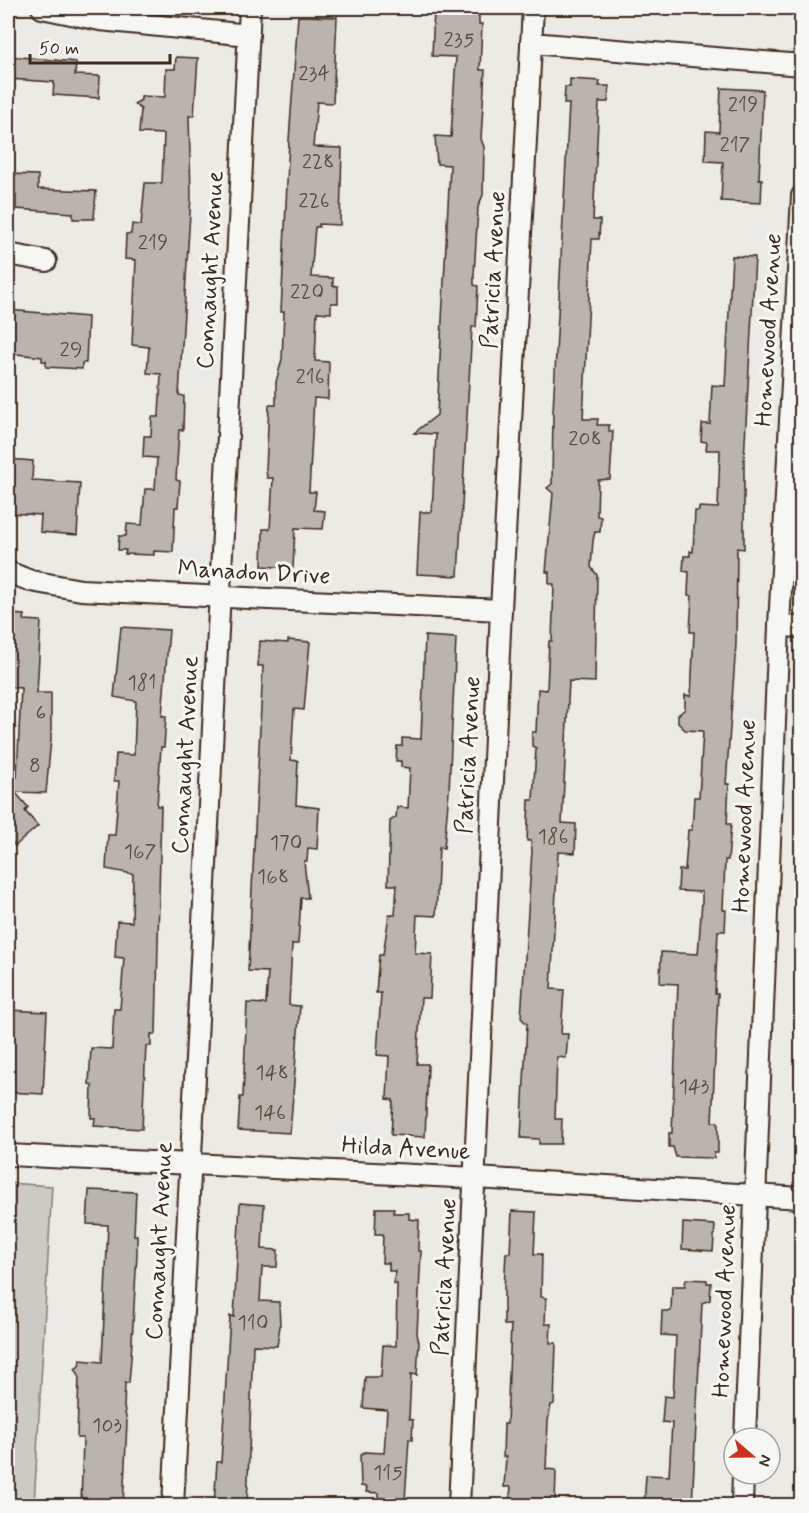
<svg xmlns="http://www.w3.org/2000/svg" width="809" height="1513" viewBox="0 0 809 1513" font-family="Mynerve,sans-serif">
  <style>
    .green { fill: #cdcac4; stroke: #847a71; stroke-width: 1.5 }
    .building { fill: #bab4ae; stroke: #3b2a1e; stroke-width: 1.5 }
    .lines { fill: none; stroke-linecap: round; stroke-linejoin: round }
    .minor-casing { stroke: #3b2a1e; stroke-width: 24 }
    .minor { stroke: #f6f6f2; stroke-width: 20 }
    .labels { text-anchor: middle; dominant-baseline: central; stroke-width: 6; stroke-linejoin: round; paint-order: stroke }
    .number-label { font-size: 21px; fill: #5b4c42 }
    .street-label { font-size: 24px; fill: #3b2a1e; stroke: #f6f6f2 }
  </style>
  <rect width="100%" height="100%" fill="#ebeae5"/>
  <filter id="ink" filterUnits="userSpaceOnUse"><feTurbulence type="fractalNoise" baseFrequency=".0167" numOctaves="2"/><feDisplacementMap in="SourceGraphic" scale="12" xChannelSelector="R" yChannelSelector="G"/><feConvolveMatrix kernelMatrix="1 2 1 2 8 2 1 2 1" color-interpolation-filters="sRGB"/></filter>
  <g filter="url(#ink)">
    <polygon class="green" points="8,1183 52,1186 34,1505 8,1505"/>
    <g class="building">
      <polygon points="434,8 479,8 479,24 482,24 480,70 485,70 481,139 484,147 483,195 478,207 474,275 474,285 478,286 476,327 472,327 458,576 417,574 420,512 432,512 436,434 414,433 437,415 450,167 450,165 437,164 435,136 451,137 456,57 432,56"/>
      <polygon points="298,16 337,17 333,103 317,102 313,147 342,148 340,225 319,224 319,227 315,227 311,277 333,278 333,286 338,286 338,303 331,303 331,313 317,312 315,361 329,362 328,399 314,398 309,492 316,492 314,510 325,511 323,529 295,528 293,568 262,566 263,529 270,529 273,478 267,478 266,470 269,405 276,405 276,382 282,359 284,312 281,312 289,140"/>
      <polygon points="8,56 76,62 75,75 100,76 99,98 53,95 54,82 8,79"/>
      <polygon points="176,57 198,58 194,116 189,116 191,196 179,395 184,396 183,430 179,430 176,480 180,481 178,507 175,507 173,552 154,551 154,555 125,554 126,550 118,550 119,536 126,536 127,524 142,525 145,489 155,489 157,458 143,457 144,436 151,436 152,417 159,417 161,374 147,373 149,347 132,345 136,260 125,259 126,234 131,234 132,224 141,225 145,183 162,183 164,134 139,133 141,109 134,104 141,100 141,96 165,97 166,69 175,69"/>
      <polygon points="570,79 600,81 599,86 609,86 608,102 599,102 593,220 600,220 599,239 592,239 583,419 598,419 597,425 609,425 609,431 613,431 610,479 598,480 597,516 601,517 600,532 595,532 593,540 591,567 597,575 595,682 569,681 562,823 576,824 575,853 558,852 551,989 564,990 561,1034 568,1034 566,1058 557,1057 555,1119 562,1119 561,1144 539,1144 539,1139 521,1138 527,1024 521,1018 532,851 531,841 527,841 529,800 533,800 536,748 532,746 532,732 536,732 538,689 547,690 549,641 552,641 554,584 549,584 549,572 546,572 553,493 547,488 552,484 553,411 569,104 564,104 565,87 570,87"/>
      <polygon points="721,88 763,90 759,179 762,179 761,203 721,201 723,162 705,161 706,131 719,132"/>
      <polygon points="8,174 38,175 38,189 96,191 94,219 73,219 73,213 16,209 16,195 8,195"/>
      <polygon points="732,256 755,257 744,460 744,549 737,548 736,644 726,784 729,784 727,824 731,824 728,860 725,860 723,910 726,910 725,931 718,931 715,994 718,994 712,1122 718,1122 718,1153 714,1153 714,1158 676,1157 673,1147 669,1147 669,1133 672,1133 678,984 660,983 661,952 698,954 702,901 702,892 678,891 679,870 685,870 688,830 692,830 694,797 699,797 703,731 685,730 678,723 678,715 685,709 685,695 691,696 694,632 690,632 692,596 688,595 689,572 683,571 684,556 690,556 690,551 693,552 695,511 699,511 699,507 718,508 720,450 706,450 707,442 701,441 702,424 710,424 712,385 725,386"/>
      <polygon points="8,310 88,317 86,363 82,363 82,369 46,367 46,361 42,361 42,357 8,353"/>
      <polygon points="8,459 33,461 32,480 80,483 77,535 40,532 41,515 8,513"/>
      <polygon points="8,614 25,615 24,620 41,621 37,693 51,693 51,739 46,793 15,792 28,807 25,811 38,826 15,846 8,837 8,784 17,777 21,688 8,687"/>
      <polygon points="121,627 169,630 162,716 166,716 164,747 161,747 157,806 161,806 156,1034 151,1034 151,1046 146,1046 142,1129 94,1126 95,1118 91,1118 92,1085 89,1084 91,1048 112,1049 114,1009 120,1009 124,958 115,957 117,921 132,922 133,874 106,869 108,835 115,835 119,781 114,781 116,754 134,755 136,701 114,697"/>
      <polygon points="425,636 456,638 449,791 444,848 439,847 436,916 417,915 415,953 432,954 430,998 421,998 417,1064 428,1064 425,1137 391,1135 393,1100 387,1099 389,1056 377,1055 381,993 376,993 379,955 383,955 389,915 395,915 397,885 388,885 390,821 396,817 397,807 408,808 410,768 401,767 401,761 396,761 397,746 402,746 402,738 421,739"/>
      <polygon points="288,640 310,642 304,710 294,709 291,760 298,761 296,805 319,808 317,849 308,848 307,861 304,861 308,898 301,898 298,944 292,944 289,1005 300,1006 290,1133 238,1130 240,1097 243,1097 247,1003 266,1004 268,972 248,971 263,666 258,666 260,641 288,643"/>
      <polygon points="8,1010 47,1012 43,1094 8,1092"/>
      <polygon points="89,1190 136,1192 134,1235 137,1235 137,1254 131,1358 129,1383 125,1383 124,1407 127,1422 123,1506 81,1506 83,1438 77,1438 79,1375 75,1369 79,1366 80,1360 102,1362 108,1225 87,1224"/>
      <polygon points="240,1203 264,1205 262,1249 278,1250 277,1267 262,1267 260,1301 279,1302 280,1326 277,1346 253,1345 247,1506 214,1506 217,1462 221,1462 230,1316 234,1317"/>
      <polygon points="376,1208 394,1208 393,1213 409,1213 409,1219 419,1220 418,1251 421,1251 417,1334 419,1342 417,1375 411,1374 409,1419 413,1420 412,1440 409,1439 405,1500 379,1498 379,1493 366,1492 367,1487 361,1486 360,1456 364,1452 384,1453 387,1410 363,1408 365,1377 381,1377 383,1345 396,1346 397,1284 394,1284 395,1271 389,1271 389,1263 382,1263 383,1234 375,1234"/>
      <polygon points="512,1211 536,1212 534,1254 542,1254 541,1297 546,1298 545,1324 551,1324 550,1343 556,1343 554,1404 551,1405 548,1421 546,1469 556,1470 555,1506 509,1504 511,1487 504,1487 506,1457 503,1457 504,1424 507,1424 511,1325 504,1325 504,1289 506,1253 510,1253"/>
      <polygon points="683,1223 715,1225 713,1251 682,1249"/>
      <polygon points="686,1279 707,1280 707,1283 711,1283 710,1300 702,1303 692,1506 644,1506 646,1475 669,1476 672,1423 662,1422 664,1396 673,1397 676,1336 661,1335 662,1311 671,1311 672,1286 685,1286"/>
    </g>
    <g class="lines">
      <g class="minor-casing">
        <g id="minor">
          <polyline points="42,8 100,20 249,35"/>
          <polyline points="531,43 802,65"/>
          <polyline points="8,254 46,261"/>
          <polyline points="8,572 31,581 81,590 501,610"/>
          <polyline points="779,626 802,627"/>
          <polyline points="8,1155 476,1178 802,1198"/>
          <polyline points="745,1438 779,626 802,196"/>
          <polyline points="173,1506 250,8"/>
          <polyline points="459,1506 501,610 533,8"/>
          <polyline points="742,1506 743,1474"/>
        </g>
      </g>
      <use href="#minor" class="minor"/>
    </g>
  </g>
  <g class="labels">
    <g class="number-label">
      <text x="459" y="40">235</text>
      <text x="314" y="74">234</text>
      <text x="743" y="105">219</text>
      <text x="735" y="145">217</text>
      <text x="318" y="162">228</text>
      <text x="314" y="201">226</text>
      <text x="153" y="243">219</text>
      <text x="307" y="292">220</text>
      <text x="71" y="350">29</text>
      <text x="310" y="377">216</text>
      <text x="585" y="439">208</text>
      <text x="142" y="683">181</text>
      <text x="41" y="713">6</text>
      <text x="35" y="766">8</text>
      <text x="553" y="837">186</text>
      <text x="286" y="843">170</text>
      <text x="140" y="852">167</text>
      <text x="273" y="877">168</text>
      <text x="272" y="1073">148</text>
      <text x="694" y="1087">143</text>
      <text x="270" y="1113">146</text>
      <text x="253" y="1323">110</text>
      <text x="107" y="1426">103</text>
      <text x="388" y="1473">115</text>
    </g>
    <g class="street-label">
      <text transform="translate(211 270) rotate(-87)">Connaught Avenue</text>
      <text transform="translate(494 270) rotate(-87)">Patricia Avenue</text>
      <text transform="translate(769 330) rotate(-87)">Homewood Avenue</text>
      <text transform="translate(254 573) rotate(3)">Manadon Drive</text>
      <text transform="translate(186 755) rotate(-87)">Connaught Avenue</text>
      <text transform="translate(469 755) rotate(-87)">Patricia Avenue</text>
      <text transform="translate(745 816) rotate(-88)">Homewood Avenue</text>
      <text transform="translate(406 1149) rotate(3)">Hilda Avenue</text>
      <text transform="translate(160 1241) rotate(-87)">Connaught Avenue</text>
      <text transform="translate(445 1277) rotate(-87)">Patricia Avenue</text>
      <text transform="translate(725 1301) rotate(-88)">Homewood Avenue</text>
    </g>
  </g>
  <rect width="809" height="1513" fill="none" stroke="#f6f6f2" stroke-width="30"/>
  <rect x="15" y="15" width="779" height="1483" fill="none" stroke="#3b2a1e" stroke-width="2" filter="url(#ink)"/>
  <g transform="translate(752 1456) rotate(110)"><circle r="28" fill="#f6f6f2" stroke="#aba49d" stroke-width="1.5"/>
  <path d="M0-4.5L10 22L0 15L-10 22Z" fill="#c8321e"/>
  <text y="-9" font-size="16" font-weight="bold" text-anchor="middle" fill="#3b2a1e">N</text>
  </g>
  <path d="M30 54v9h140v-9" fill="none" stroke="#3b2a1e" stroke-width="3"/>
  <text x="39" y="54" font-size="18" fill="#3b2a1e" stroke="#f6f6f2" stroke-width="4.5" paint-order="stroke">50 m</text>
</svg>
